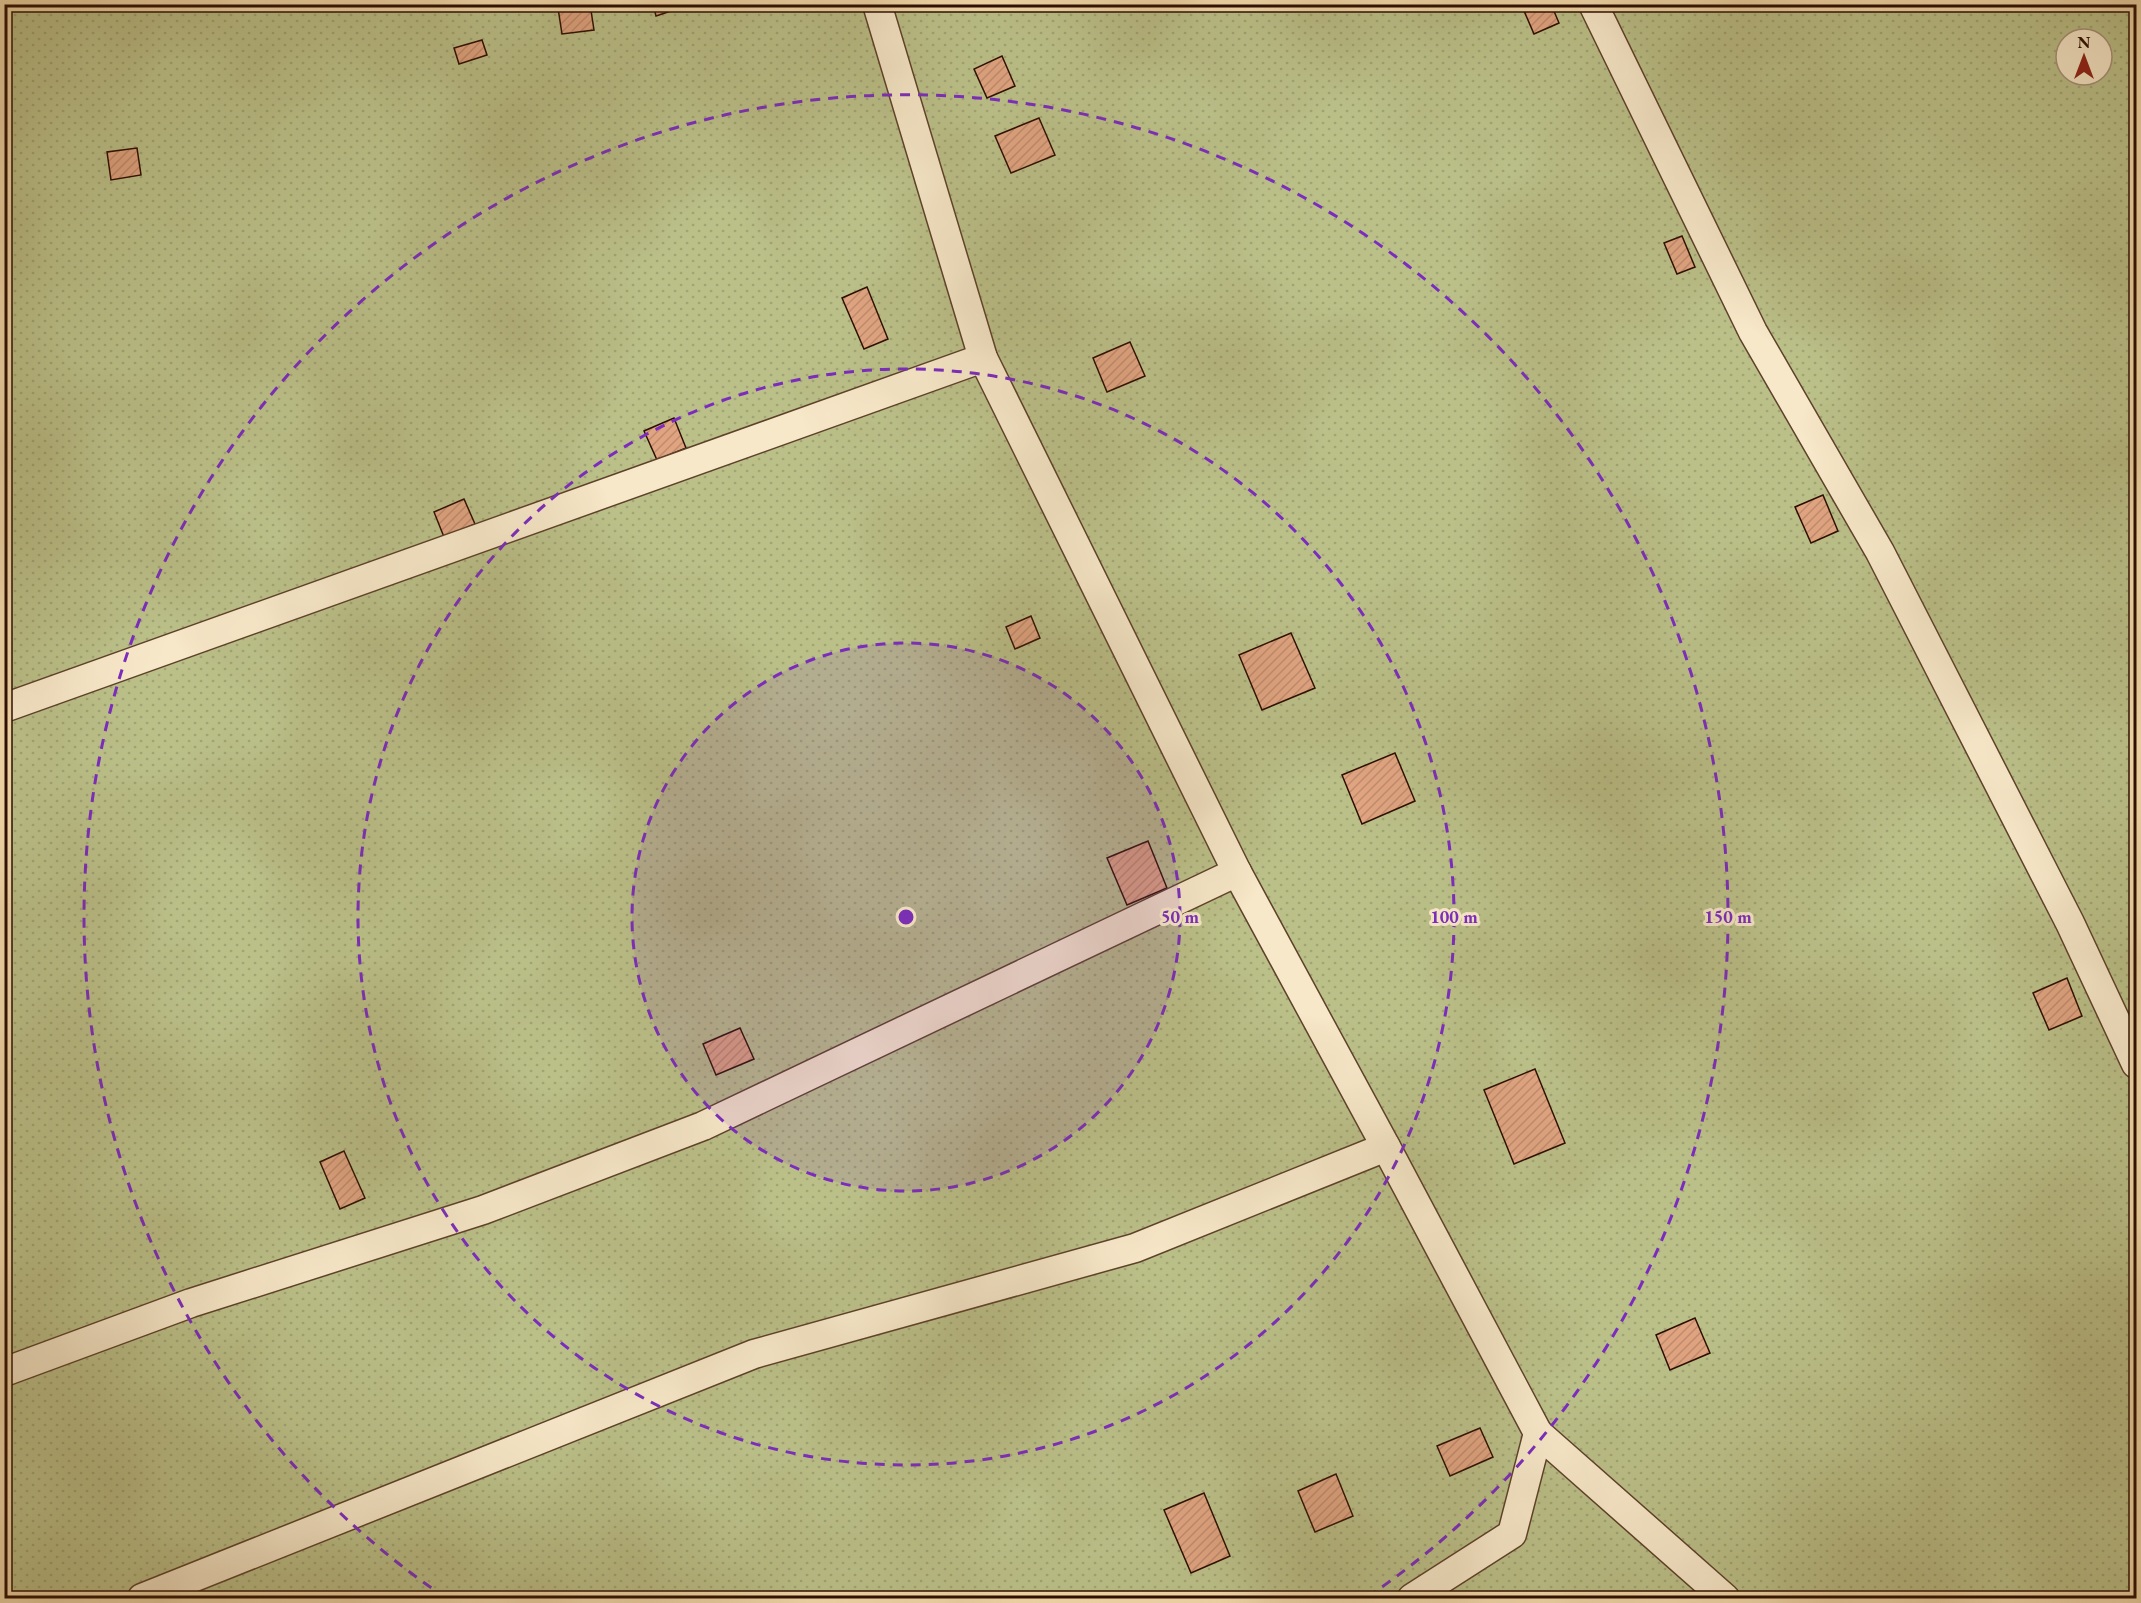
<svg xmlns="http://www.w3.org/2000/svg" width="2141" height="1603" viewBox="0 0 2141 1603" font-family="'EB Garamond',serif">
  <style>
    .grass { fill: url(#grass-dots); stroke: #746744; stroke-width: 1.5; fill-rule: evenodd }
    .building { fill: url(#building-hatch); stroke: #2c0e00; stroke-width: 1.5 }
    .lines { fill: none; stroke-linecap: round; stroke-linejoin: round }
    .street-casing { stroke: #5e412b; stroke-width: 31 }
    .street { stroke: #f7e8c9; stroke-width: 28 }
    .ring { fill: none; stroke: #7b2cbf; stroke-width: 3; stroke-dasharray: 10 8 }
    .centre { fill: #7b2cbf; stroke: #f7e8c9; stroke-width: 3 }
    .ring-label { font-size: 18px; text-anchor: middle; font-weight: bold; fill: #7b2cbf; stroke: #f7e8c9; stroke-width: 6; stroke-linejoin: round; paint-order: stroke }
  </style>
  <defs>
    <pattern id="grass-dots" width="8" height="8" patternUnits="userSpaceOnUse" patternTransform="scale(1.5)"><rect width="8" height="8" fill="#bbc089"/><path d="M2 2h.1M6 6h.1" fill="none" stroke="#a1a474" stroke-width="1.8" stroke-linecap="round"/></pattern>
    <pattern id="building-hatch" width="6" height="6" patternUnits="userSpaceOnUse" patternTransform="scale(1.5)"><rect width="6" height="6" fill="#e0a481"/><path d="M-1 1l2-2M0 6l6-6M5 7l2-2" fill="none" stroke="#c08c6e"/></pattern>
  </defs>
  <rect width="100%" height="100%" fill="#f3dbac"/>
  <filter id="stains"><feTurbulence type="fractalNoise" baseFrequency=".00333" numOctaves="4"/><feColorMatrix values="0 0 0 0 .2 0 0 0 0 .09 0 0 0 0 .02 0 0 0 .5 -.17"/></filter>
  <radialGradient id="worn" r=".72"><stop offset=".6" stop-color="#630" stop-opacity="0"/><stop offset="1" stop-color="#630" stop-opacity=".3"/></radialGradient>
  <path class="grass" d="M5,5H2136V1598H5ZM2066,39H2102V75H2066Z"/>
  <g class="building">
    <polygon points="579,4 590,4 594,30 562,34 558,8"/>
    <polygon points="653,4 685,4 686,6 656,16"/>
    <polygon points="1521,4 1551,4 1559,23 1534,34"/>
    <polygon points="482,40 487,55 459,64 454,48"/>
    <polygon points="1002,56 1015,86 987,98 974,69"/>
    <polygon points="1039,118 1055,155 1011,173 995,136"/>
    <polygon points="137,148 141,175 111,180 107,152"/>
    <polygon points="1682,236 1695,267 1677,274 1664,243"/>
    <polygon points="867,287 888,339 864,349 842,298"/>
    <polygon points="1130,342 1145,376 1107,392 1093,358"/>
    <polygon points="674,418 686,448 657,460 644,431"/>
    <polygon points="1823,495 1838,531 1811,543 1795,507"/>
    <polygon points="464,499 475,524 444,537 434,512"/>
    <polygon points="1031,616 1040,638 1015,649 1006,627"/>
    <polygon points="1291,633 1315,688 1262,710 1239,655"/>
    <polygon points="1395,753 1415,801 1362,824 1342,775"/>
    <polygon points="1148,841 1167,888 1127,905 1107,858"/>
    <polygon points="2067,978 2082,1016 2049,1030 2033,993"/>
    <polygon points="740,1028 754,1059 716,1075 703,1044"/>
    <polygon points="1535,1069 1565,1143 1514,1164 1484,1090"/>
    <polygon points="344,1151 365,1198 340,1209 320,1162"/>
    <polygon points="1695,1318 1710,1353 1670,1370 1656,1335"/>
    <polygon points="1480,1428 1493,1457 1450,1476 1437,1446"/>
    <polygon points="1336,1474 1353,1516 1315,1532 1298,1491"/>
    <polygon points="1204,1493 1230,1556 1191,1573 1164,1510"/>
  </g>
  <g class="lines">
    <g class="street-casing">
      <g id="street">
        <polyline points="877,4 983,358 1237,872 1386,1147 1538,1433 1512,1534 1412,1598"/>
        <polyline points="1593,4 1753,332 1880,552 2070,923 2136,1064"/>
        <polyline points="4,708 983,358"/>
        <polyline points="4,1372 191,1303 483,1210 703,1126 1237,872"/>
        <polyline points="1538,1433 1725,1598"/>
        <polyline points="142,1598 754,1354 1135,1248 1386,1147"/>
      </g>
    </g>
    <use href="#street" class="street"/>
  </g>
  <circle cx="906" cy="917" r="274" fill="#7b2cbf" fill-opacity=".12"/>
  <g class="ring">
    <circle cx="906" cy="917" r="274"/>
    <circle cx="906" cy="917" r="548"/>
    <path d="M446 1598A822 822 0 1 1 1366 1598"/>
  </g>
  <circle cx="906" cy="917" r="9" class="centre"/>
  <g class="ring-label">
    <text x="1180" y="923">50 m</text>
    <text x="1454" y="923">100 m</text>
    <text x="1728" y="923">150 m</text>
  </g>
  <rect width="2141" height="1603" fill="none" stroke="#f3dbac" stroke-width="24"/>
  <rect x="6" y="6" width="2129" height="1591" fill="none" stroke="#2c0e00" stroke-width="3"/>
  <rect x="12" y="12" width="2117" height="1579" fill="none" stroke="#2c0e00" stroke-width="1.5"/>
  <g transform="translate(2084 57)"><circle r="28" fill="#f7e8c9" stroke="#a69179" stroke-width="1.5"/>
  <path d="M0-4.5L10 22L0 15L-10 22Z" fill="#8f2418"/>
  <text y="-9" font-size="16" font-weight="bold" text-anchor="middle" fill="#2c0e00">N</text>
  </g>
  <rect width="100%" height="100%" filter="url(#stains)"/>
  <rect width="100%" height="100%" fill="url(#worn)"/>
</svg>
